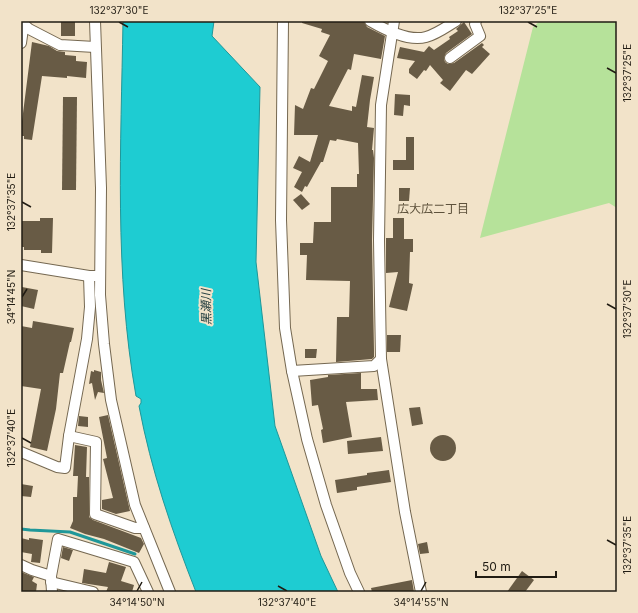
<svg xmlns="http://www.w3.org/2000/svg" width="638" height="613" viewBox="0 0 638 613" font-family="Inter,'Noto Sans JP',sans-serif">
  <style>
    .green { fill: #b6e29a }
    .water { fill: #1eccd2; stroke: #1f9799 }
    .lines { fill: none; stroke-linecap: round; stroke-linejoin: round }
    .stream { stroke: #1f9799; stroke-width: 3 }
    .building { fill: #685b45 }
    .minor-casing { stroke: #756851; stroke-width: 12 }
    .minor { stroke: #fff; stroke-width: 10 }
    .ticks { fill: none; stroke: #211c13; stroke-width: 1.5 }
    .labels { text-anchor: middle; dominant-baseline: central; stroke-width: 4; stroke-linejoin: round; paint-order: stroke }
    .neighbourhood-label { font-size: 12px; fill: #5e523c; stroke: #f2e3c9 }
    .water-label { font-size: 12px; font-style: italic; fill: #274142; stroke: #f2e3c9 }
    .neatline { fill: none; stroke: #211c13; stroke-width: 1.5 }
    .ticks-label { font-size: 10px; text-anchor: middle; fill: #211c13 }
  </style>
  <rect width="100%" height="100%" fill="#f2e3c9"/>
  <polygon class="green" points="540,21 617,21 617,208 609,203 480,238 533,27"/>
  <path class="water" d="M123,21H214L212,36L260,87L256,262L275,426L321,556L338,592H196C172,531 151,470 139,406L141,403V399L136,396C114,273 121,145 123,21Z"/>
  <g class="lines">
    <polyline class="stream" points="21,529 30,530 70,532 135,554"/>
  </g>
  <g class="building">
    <rect x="61" y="21" width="14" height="15"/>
    <polygon points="302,21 364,21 367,27 385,36 381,59 354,54 351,70 348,69 329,106 352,111 352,106 356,107 362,75 374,77 370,100 367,127 374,128 372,150 373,150 374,158 372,240 374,351 374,357 372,359 336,362 337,317 349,317 350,281 306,280 307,255 300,255 300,243 313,243 314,222 331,222 331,187 357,187 357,174 359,174 358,143 337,139 336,141 330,140 323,162 321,162 307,187 305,186 302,192 294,187 302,172 293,168 299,156 310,162 318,135 294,135 295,105 303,109 311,88 314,89 328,61 319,56 330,35 321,32 322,29 302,23"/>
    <polygon points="464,22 472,34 446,53 444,58 445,62 448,64 454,63 482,43 484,45 482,47 490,54 472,74 466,70 450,91 440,83 443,80 430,65 426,71 424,70 417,79 409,73 409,69 415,61 397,58 400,47 424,52 429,46 434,50 450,39 449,37 458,31 456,29"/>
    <polygon points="32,42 49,46 57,51 65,52 65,55 76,56 76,61 87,62 86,78 67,76 67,78 42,76 32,140 24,139 24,136 21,136 21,129"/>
    <polygon points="395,94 410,95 410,106 404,105 403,116 394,115"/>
    <polygon points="63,97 77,97 76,190 62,190"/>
    <polygon points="406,137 414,137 414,170 393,170 393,160 406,160"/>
    <polygon points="399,188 410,188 409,201 399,201"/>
    <polygon points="301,194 310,204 302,210 293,200"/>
    <polygon points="40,218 53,218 52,253 41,253 41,250 24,250 24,247 21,247 21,221 40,221"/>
    <polygon points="393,218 404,218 404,239 413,239 413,252 410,252 409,283 413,284 407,311 389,307 398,272 386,273 386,238 393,238"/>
    <polygon points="22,287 38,290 34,309 21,306"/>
    <polygon points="33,321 74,328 71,342 70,342 63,373 60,373 56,409 47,451 30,447 41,389 21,386 21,326 32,328"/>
    <polygon points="387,335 401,335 400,352 387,352"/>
    <polygon points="305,349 317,349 316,358 305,358"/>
    <polygon points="94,370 101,372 101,380 104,393 98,392 95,400 92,383 89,384 91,371 94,372"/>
    <polygon points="361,373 361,389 377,389 378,400 346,402 352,437 323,443 321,430 323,429 318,405 312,406 310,380 328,377 328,375"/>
    <polygon points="420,407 423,424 412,426 409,408"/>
    <polygon points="108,415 130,511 116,514 102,509 102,500 113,498 103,459 107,458 99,417"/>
    <polygon points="79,416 88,417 88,427 78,426"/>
    <circle cx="443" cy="448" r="13"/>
    <polygon points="381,437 383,451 348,454 347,441"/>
    <polygon points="75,445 87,447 86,477 89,477 89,517 93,520 141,538 144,544 139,553 104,539 85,534 70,528 73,521 73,497 77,497 78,476 73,476"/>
    <polygon points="389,470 391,482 357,487 357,490 337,493 335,480 367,475 367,473"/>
    <polygon points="21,484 33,486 31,497 21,496"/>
    <polygon points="21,538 29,540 29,538 43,540 40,563 31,562 32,554 21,552"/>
    <polygon points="427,542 429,553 420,554 418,544"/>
    <polygon points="63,547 73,550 69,561 61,558"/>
    <polygon points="109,562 126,567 121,581 134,585 132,592 106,592 108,587 82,583 84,569 106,573"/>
    <polygon points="522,571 534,580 525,592 507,592"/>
    <polygon points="21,572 34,577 32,581 37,584 36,592 21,592"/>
    <polygon points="412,580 414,592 372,592 371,588"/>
  </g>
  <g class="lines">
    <g class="minor-casing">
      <g id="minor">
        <polyline points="95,21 101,188 100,295 104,344 111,400 135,505 170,592"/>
        <polyline points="283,21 281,220 285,328 292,371 307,439 326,505 350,573 359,592"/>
        <path d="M370,21C384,29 408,42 426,37C437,34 446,27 456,21"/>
        <polyline points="21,22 29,29 60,45 95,47"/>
        <polyline points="21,43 24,21"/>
        <polyline points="450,58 480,36 475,24 476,21"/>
        <polyline points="21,265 89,276 96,276"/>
        <polyline points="381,359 405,512 421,592"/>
        <polyline points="292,371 374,366 381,359 379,240 381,105 394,21"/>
        <polyline points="69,436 96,442 95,514 135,528 144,528"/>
        <polyline points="21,452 57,467 65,468 69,436 87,339 90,307 89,276"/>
        <polyline points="21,565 32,570 51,576"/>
        <polyline points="51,582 93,592"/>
        <polyline points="52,592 51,576 58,539 134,562 148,592"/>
      </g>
    </g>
    <use href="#minor" class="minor"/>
  </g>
  <path class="ticks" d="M119,22L128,27M528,22L537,27M607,68L616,73M22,202L31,207M22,297L27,289M607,304L616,309M22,438L31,443M607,540L616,545M278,586L287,591M137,591L142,582M421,591L426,582"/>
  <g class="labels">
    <g class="neighbourhood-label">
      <text x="433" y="208">広大広二丁目</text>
    </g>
    <g class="water-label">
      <text transform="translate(206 307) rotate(-91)">黒瀬川</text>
    </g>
  </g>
  <rect width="638" height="613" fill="none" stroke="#f2e3c9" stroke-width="44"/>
  <path d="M476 571v6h80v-6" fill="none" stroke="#211c13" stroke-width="2"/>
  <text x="482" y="571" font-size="12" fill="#211c13" stroke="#f2e3c9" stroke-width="3" paint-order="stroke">50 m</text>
  <rect x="22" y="22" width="594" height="569" class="neatline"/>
  <g class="ticks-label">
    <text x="119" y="14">132°37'30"E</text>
    <text x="528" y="14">132°37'25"E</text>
    <text transform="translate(627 73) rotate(-90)" y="4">132°37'25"E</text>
    <text transform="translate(11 202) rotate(-90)" y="4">132°37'35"E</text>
    <text transform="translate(11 297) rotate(-90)" y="4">34°14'45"N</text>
    <text transform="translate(627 309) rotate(-90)" y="4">132°37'30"E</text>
    <text transform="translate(11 438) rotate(-90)" y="4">132°37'40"E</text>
    <text transform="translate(627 545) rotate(-90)" y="4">132°37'35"E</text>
    <text x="137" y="606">34°14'50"N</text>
    <text x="287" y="606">132°37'40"E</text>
    <text x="421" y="606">34°14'55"N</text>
  </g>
</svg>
